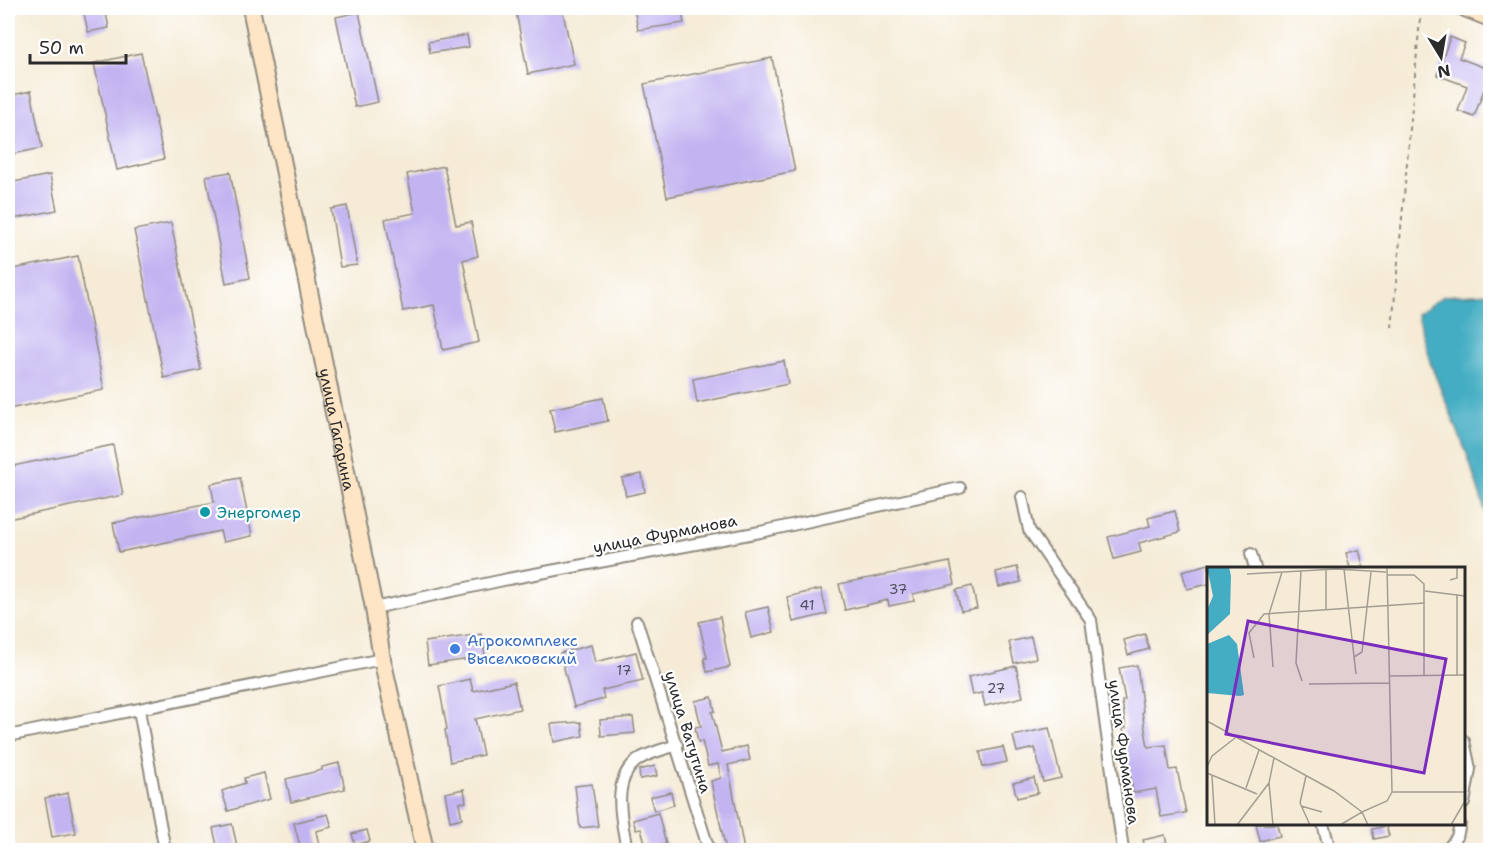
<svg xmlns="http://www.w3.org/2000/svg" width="1498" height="858" viewBox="0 0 1498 858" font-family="'Shantell Sans',sans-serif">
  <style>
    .water { fill: #44adc3; stroke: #386c77; stroke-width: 1.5 }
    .building { fill: #c2b4f1 }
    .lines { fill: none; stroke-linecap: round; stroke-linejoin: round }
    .street-casing { stroke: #908b80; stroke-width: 14 }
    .secondary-casing { stroke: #908b80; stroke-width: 20 }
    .path { stroke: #908b80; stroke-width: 2; stroke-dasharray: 4.5 4.5; stroke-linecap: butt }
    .street { stroke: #fff; stroke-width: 10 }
    .secondary { stroke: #fde5c5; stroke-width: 16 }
    .culture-dot { fill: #0f9aa8; stroke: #fff; stroke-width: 2 }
    .shop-dot { fill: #3f7fe0; stroke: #fff; stroke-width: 2 }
    .labels { text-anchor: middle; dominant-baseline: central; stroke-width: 4.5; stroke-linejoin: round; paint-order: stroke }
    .number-label { font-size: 14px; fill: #514d5c }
    .street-label { font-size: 16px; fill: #2b2b2b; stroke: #fff }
    .culture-label { font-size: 16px; fill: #0d838f; stroke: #fff; text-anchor: start }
    .shop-label { font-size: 16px; fill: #366cbe; stroke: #fff; text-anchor: start }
    .inset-road { fill: none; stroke: #a49e92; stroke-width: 1.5 }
    .view { fill: #7b2cbf; fill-opacity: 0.15; stroke: #7b2cbf; stroke-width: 3 }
    .inset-edge { fill: none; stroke: #2b2b2b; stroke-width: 3 }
  </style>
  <rect width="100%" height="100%" fill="#fff"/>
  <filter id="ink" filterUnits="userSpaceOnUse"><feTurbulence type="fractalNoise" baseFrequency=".0167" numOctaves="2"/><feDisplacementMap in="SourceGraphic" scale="12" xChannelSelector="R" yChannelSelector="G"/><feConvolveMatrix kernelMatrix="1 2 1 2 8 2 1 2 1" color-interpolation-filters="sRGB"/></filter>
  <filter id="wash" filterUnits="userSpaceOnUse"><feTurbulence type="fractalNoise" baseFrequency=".008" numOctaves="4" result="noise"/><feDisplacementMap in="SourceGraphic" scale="24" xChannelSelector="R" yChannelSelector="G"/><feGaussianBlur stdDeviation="1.35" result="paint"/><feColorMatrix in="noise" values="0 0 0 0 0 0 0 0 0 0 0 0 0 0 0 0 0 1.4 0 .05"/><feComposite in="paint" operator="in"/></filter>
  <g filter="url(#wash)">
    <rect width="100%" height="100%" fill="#f5ebd6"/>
    <polygon class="water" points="1490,293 1490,526 1467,454 1431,365 1417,314 1444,296"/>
    <g id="blocks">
      <g class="building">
        <polygon points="93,8 105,8 109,28 88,32 83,9"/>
        <polygon points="539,8 562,8 574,64 528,74 516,12"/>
        <polygon points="634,8 681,8 684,23 638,30"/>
        <polygon points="359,12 378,102 355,107 336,17"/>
        <polygon points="467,35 469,47 430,53 428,42"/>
        <polygon points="1450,37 1465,43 1459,58 1491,70 1491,83 1488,88 1485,87 1474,117 1458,111 1467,86 1437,75"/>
        <polygon points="141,53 164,159 117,170 94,63"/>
        <polygon points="772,58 795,171 667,197 644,84"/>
        <polygon points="31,91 42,148 8,155 8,96"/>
        <polygon points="444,166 456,225 471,222 478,256 463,260 479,342 443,350 434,305 403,311 385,219 415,213 407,174"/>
        <polygon points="230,172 250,278 226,283 206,176"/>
        <polygon points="50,175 57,210 8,220 8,183"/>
        <polygon points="347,206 357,265 340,267 331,209"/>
        <polygon points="171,223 201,370 164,378 134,230"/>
        <polygon points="78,256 104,390 8,409 8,270"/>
        <polygon points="784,361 788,384 697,403 693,379"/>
        <polygon points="603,398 608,421 555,432 550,409"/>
        <polygon points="113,445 123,495 8,519 8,467"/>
        <polygon points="642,474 645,492 626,496 622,478"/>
        <polygon points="240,478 252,536 223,542 220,531 119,552 113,523 214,502 211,484"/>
        <polygon points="1175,511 1180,532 1139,543 1141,552 1114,559 1108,537 1150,526 1148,518"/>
        <polygon points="1359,550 1364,568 1350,568 1346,553"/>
        <polygon points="950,562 955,584 913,594 914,601 889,606 888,600 845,610 839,584"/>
        <polygon points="1209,564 1209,584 1187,589 1182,571"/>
        <polygon points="1017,567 1021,582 999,587 996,572"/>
        <polygon points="972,586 977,608 961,611 956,590"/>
        <polygon points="821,589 827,614 793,622 787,597"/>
        <polygon points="768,607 774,632 751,638 745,612"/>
        <polygon points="720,617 730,667 707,672 704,658 707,658 699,622"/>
        <polygon points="482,634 485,657 428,665 425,642"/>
        <polygon points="1145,634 1149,649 1128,655 1124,640"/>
        <polygon points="1031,637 1036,658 1014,663 1009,642"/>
        <polygon points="591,645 595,662 636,652 643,681 602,690 604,699 574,707 560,653"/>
        <polygon points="1137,665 1143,712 1142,712 1148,747 1166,745 1170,770 1177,769 1186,813 1161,817 1156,789 1133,793 1129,765 1125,766 1122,749 1126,749 1123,728 1126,728 1122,701 1125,700 1119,668"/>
        <polygon points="1016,666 1023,697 985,706 982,693 972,695 968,677"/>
        <polygon points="470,679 473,691 514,682 520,709 475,719 483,755 450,762 445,730 447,729 439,686"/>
        <polygon points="712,697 715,711 712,712 722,752 747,746 750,760 728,765 744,850 726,850 712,787 711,781 721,778 718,764 708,766 702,741 698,742 695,727 701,726 695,701"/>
        <polygon points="633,717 635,733 601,736 600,720"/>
        <polygon points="581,722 583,736 554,742 551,724"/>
        <polygon points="1049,728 1061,778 1043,782 1035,748 1017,752 1013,736"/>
        <polygon points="1003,747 1007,762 983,767 980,752"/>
        <polygon points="339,763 345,789 291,802 286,779 322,770 322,767"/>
        <polygon points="655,766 657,776 640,779 639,770"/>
        <polygon points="264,773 270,799 228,811 222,791 245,783 244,778"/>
        <polygon points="1034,778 1038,793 1017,798 1013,783"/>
        <polygon points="592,784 598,826 580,828 575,786"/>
        <polygon points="464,789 466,802 459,803 462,818 450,821 445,793"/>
        <polygon points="671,792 674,805 654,811 650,797"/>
        <polygon points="68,793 76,833 52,837 45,798"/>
        <polygon points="658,813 666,844 647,849 641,829 636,830 633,820"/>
        <polygon points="328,814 332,827 316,831 320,850 301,850 294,823"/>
        <polygon points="232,824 237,846 218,850 213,828"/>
        <polygon points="1256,824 1277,824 1280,836 1260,841"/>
        <polygon points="1386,826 1389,836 1374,839 1372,829"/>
        <polygon points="367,830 370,841 355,845 352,834"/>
        <polygon points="1165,835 1168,850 1146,850 1143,840"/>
      </g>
    </g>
  </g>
  <g filter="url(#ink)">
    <use href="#blocks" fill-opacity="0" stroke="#908b80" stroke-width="1.5"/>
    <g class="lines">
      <g class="street-casing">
        <g id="street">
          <polyline points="1022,497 1029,530 1091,620 1123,850"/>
          <polyline points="1251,554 1255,568"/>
          <polyline points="374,608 508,579 760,532 960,488"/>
          <polyline points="637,622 709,850"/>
          <polyline points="139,710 165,850"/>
          <polyline points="8,736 382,659"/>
          <polyline points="1464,741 1470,769 1464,803"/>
          <polyline points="1323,824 1330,850"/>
          <path d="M627,850C622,821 609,777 641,758C652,752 665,749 677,745"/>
          <polyline points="1447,850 1457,837 1460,824"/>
        </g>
      </g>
      <g class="secondary-casing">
        <g id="secondary">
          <path id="s1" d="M251,8L374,608L382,659L425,850"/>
          <polyline points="1465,8 1490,18"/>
        </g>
      </g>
      <polyline class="path" points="1392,328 1421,8"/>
      <use href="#street" class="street"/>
      <use href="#secondary" class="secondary"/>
    </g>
  </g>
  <circle class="culture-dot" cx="205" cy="512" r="6"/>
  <circle class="shop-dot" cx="455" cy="649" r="6"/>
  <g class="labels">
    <g class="number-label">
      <text x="898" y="589">37</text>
      <text x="807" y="605">41</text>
      <text x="624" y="670">17</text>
      <text x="996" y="688">27</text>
    </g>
    <g class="street-label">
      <text stroke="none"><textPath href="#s1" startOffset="430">улица Гагарина</textPath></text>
      <text transform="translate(665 534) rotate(-11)">улица Фурманова</text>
      <text transform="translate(688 732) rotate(73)">улица Ватутина</text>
      <text transform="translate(1124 752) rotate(82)">улица Фурманова</text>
    </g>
    <g class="culture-label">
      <text x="217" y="512">Энергомер</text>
    </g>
    <g class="shop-label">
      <text x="467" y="640">Агрокомплекс<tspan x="467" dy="18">Выселковский</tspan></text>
    </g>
  </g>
  <g transform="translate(1207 567)">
    <rect width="258" height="258" fill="#f5ebd6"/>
    <path d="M0,0H22L24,9L23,47L0,68V43L6,29ZM22,68L30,77L37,128L33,129L0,126V77Z" fill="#44adc3"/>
    <path class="inset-road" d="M180,0L185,225M137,2L149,107M119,3V42M94,4L89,96L95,114M40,7L129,2L179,5M181,8H207L217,17V108M243,13L250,11V0M218,24L258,29M250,27V108M147,90L155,85L164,5M47,91L42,66L57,47L218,36M66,100L62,47L75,5M183,109L258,108M102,117L183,116M0,154L127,224L155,245L180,234L185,225M0,200L5,189L28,171M0,206L50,227M5,209L8,258M99,209L93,236L103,258M39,221L52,183M185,225H258M94,239L115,245M30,258L62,216M66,258L62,216L67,191M133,258L155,245L161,258M244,258L258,234"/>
    <path class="view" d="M41,54L239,92L217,206L19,167Z"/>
    <rect width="258" height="258" class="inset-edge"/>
  </g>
  <rect width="1498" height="858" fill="none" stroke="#fff" stroke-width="30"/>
  <g transform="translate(1441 57) rotate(169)" stroke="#ffffff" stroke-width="4.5" paint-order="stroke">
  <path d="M0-4.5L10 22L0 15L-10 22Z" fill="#2b2b2b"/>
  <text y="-9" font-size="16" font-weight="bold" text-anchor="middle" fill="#2b2b2b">N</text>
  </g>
  <path d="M30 54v9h96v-9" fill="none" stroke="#2b2b2b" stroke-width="3"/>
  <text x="39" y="54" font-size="18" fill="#2b2b2b" stroke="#ffffff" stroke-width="4.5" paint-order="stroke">50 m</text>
</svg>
